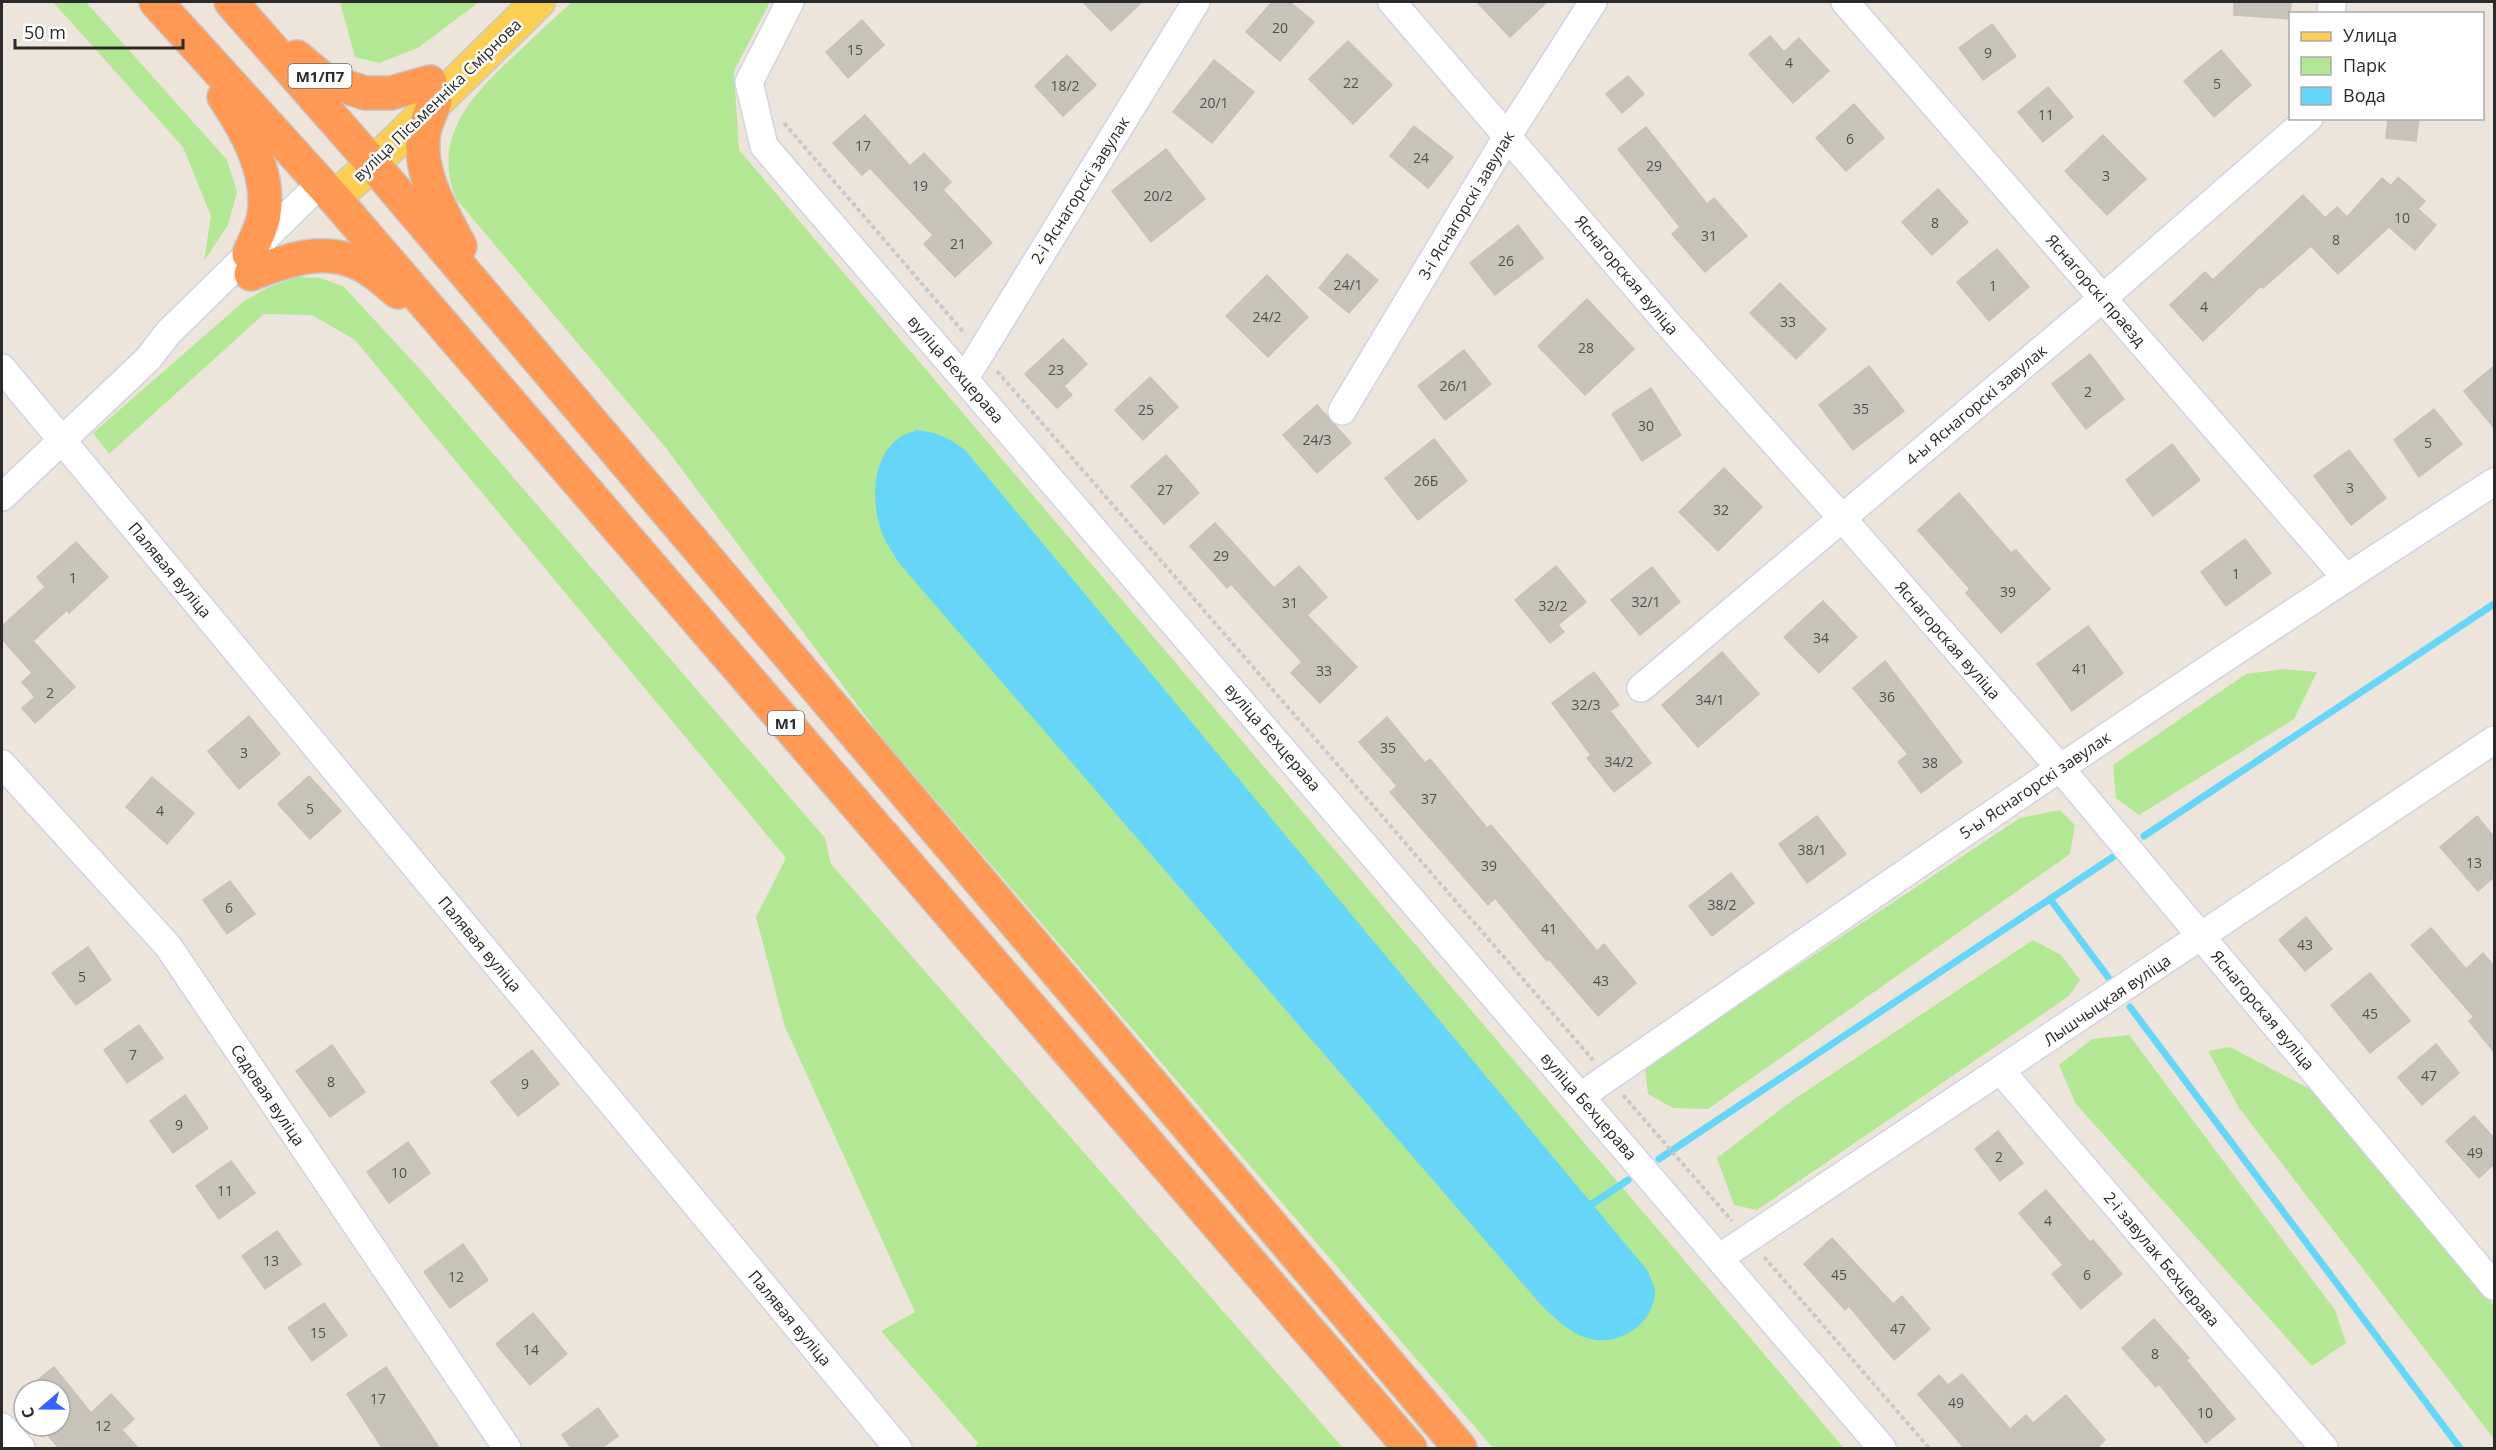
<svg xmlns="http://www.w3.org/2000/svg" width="2496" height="1450" viewBox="0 0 2496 1450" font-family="'Open Sans',sans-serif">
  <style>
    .green { fill: #b2e893 }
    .water { fill: #65d5f8 }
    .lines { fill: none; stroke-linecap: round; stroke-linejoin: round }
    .stream { stroke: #65d5f8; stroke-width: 7 }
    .building { fill: #c8c3b9; stroke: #c9c1b4; stroke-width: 1.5 }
    .minor-casing { stroke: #d0d4e4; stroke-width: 30 }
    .major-casing { stroke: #c8c8c8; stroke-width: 36 }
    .highway-casing { stroke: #c8c8c8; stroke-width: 36 }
    .path { stroke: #c8c8c8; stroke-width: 4; stroke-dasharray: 4.5 3; stroke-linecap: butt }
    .minor { stroke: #fff; stroke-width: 27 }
    .major { stroke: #fbcf52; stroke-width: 33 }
    .highway { stroke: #ff9954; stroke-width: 33 }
    .labels { text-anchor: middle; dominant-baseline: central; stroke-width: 5; stroke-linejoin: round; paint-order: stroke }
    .number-label { font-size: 14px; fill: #52504e }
    .shield { fill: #fff; stroke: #6a6a6a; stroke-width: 1.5 }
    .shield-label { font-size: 15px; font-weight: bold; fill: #2a2a2a }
    .street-label { font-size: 16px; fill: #2a2a2a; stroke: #fff }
  </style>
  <rect width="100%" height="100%" fill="#ede5db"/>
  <g class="green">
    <polygon points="53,2 86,2 227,160 237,192 228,225 204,261 211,216 183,147"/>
    <polygon points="340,2 479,2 418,48 379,63 355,57"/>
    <path d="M572,2H770L734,71L739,150L1844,1448H1493L882,738L666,448L457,200C430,138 472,95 515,55C534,37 553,19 572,2Z"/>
    <polygon points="297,277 321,278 344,287 418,367 825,838 831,864 1343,1448 974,1448 978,1443 881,1331 915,1312 785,1027 756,917 786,858 355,340 312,315 264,314 109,454 93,433 243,302 267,288"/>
    <polygon points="2284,669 2317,672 2294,719 2139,815 2116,798 2113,765 2246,674"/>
    <polygon points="2060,810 2075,825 2070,854 1708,1109 1673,1108 1648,1094 1645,1067 2020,818"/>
    <polygon points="2033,940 2061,955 2080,980 2069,996 1757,1210 1734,1205 1717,1158 1790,1102"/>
    <polygon points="2129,1035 2335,1310 2346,1343 2312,1366 2075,1103 2059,1065 2092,1039"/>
    <polygon points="2230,1047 2310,1089 2494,1306 2494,1439 2239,1108 2208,1051"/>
  </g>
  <path class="water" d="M916,430C937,432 949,438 965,450L1648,1271C1650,1278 1655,1286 1655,1293C1653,1325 1617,1348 1587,1338C1569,1333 1555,1318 1542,1306L898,562C893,553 886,543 882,533C871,504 871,458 899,438C904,434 911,433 916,430Z"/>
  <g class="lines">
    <g class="stream">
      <polyline points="2144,836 2494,604"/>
      <polyline points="2050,899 2108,977"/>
      <polyline points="2130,1007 2460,1448"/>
      <polyline points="1659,1159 2113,857"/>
      <polyline points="1592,1204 1628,1180"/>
    </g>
  </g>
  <g class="building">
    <polygon points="1083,2 1142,2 1111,31"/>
    <polygon points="1272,2 1290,2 1314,22 1280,61 1246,32"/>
    <polygon points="1477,2 1547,2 1510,37"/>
    <polygon points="2234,2 2291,2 2290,19 2234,15"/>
    <polygon points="862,20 884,45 848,78 826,52"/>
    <polygon points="1992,24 2016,56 1983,80 1959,48"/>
    <polygon points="1770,36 1784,52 1799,38 1829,71 1793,103 1749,54"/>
    <polygon points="1348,41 1392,85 1353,124 1309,79"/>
    <polygon points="2221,50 2251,85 2214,117 2184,81"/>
    <polygon points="1067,55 1096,85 1063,116 1035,86"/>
    <polygon points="1214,60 1254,92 1212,143 1173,112"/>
    <polygon points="1628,76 1644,94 1622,113 1606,94"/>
    <polygon points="2048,87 2073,117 2043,142 2018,112"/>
    <polygon points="1854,104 1884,138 1846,171 1816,138"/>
    <polygon points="865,115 910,166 924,153 951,182 943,190 992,243 955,277 924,244 933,235 870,168 862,175 833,143"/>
    <polygon points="2388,118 2419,118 2416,141 2386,138"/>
    <polygon points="1414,126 1453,157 1428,188 1390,156"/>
    <polygon points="1646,127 1707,204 1714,198 1747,236 1705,272 1672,234 1680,227 1618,149"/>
    <polygon points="2103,135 2146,179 2107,215 2065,171"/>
    <polygon points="1166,149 1205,199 1151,242 1112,191"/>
    <polygon points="2398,177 2425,201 2418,209 2436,225 2415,250 2389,227 2338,274 2311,246 2263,288 2261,286 2203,341 2170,305 2205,272 2213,280 2303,195 2325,218 2337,207 2347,217 2382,178 2391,186"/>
    <polygon points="1938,189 1968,222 1932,255 1902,222"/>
    <polygon points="1518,225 1543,258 1495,295 1470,263"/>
    <polygon points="1997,249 2029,287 1989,321 1957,282"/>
    <polygon points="1347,254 1378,280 1349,313 1319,288"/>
    <polygon points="1267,275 1308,317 1268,357 1226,316"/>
    <polygon points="1780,283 1826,329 1796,359 1750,313"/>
    <polygon points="1587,299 1634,349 1585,395 1538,346"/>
    <polygon points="1063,339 1087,364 1064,386 1072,395 1057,408 1025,374"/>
    <polygon points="1464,350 1491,384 1445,420 1418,386"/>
    <polygon points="2090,354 2124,399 2086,429 2052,384"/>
    <polygon points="1869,366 1904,411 1853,450 1819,405"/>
    <polygon points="2494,366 2494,428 2464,391"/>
    <polygon points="1150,377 1178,407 1143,440 1115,410"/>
    <polygon points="1651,388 1681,435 1642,461 1612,414"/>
    <polygon points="1317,405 1351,443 1317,473 1283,435"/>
    <polygon points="2434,409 2462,444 2419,477 2394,440"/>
    <polygon points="1434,439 1467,481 1418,520 1385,478"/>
    <polygon points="2172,444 2200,480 2153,516 2126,480"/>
    <polygon points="2349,450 2386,498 2351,525 2314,476"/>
    <polygon points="1166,455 1199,493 1164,524 1131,486"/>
    <polygon points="1724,468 1762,507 1718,551 1679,512"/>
    <polygon points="1959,493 2011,553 2016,550 2050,589 2001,633 1966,593 1970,589 1918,530"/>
    <polygon points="1215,523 1274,588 1299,566 1327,597 1307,615 1357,667 1320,703 1291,673 1302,662 1231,584 1227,588 1190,546"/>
    <polygon points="2245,539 2271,573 2226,606 2201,572"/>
    <polygon points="76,542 108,577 69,613 67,610 33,641 75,687 35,723 22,708 35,697 22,682 32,673 2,639 2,626 45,587 37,577"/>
    <polygon points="1556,566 1586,602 1558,625 1564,632 1550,643 1515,600"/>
    <polygon points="1652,567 1680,602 1640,635 1611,600"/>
    <polygon points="1823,601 1857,637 1819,673 1784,637"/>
    <polygon points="2088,626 2123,673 2072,711 2037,664"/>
    <polygon points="1722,652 1759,694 1698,747 1662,705"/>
    <polygon points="1885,661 1962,762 1921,793 1898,762 1908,754 1853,688"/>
    <polygon points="1594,672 1619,705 1610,711 1651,763 1614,792 1587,758 1591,755 1552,703"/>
    <polygon points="249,716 280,754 239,789 208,751"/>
    <polygon points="1387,717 1425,763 1430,759 1487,828 1491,825 1597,951 1604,944 1636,983 1598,1016 1549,959 1547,961 1495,898 1488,905 1390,792 1397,786 1359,742"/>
    <polygon points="309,776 341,811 310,839 278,804"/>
    <polygon points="152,777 194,813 167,844 126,807"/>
    <polygon points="1817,816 1846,854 1807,883 1779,844"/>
    <polygon points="2477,816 2494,837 2494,877 2478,891 2440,847"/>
    <polygon points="1731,873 1754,903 1712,936 1689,906"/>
    <polygon points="230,881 255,914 227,934 203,900"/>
    <polygon points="2306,917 2332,949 2305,971 2279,940"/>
    <polygon points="2431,928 2466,969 2483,953 2494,966 2494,1052 2469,1021 2474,1017 2411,945"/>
    <polygon points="88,947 111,980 76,1005 52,973"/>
    <polygon points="2370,973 2410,1021 2370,1053 2331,1005"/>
    <polygon points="139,1025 163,1058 127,1083 104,1050"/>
    <polygon points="2436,1044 2459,1073 2422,1105 2398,1077"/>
    <polygon points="332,1045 365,1092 330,1117 296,1071"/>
    <polygon points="532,1050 559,1084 518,1116 491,1082"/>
    <polygon points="185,1095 208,1128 173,1153 150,1121"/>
    <polygon points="2474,1116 2494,1138 2494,1164 2479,1178 2446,1141"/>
    <polygon points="1998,1131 2023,1163 2000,1181 1975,1149"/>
    <polygon points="408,1142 430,1173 389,1203 367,1172"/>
    <polygon points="231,1161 255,1193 219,1219 196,1186"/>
    <polygon points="2046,1190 2090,1242 2093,1240 2122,1274 2081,1309 2052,1274 2063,1265 2019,1213"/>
    <polygon points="277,1231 301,1264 265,1289 242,1256"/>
    <polygon points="1832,1238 1893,1304 1902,1296 1930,1329 1894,1360 1849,1306 1845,1310 1804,1264"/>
    <polygon points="463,1244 488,1280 450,1308 424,1272"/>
    <polygon points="324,1303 347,1335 312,1361 288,1328"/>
    <polygon points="533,1313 567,1354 530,1385 496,1344"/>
    <polygon points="2154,1319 2189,1358 2186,1360 2235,1419 2206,1443 2159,1384 2156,1387 2122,1348"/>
    <polygon points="54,1367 91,1413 111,1394 134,1419 122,1430 139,1449 60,1449 39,1426 60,1426 60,1390 25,1390"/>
    <polygon points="386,1367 409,1402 440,1449 383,1449 347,1394"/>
    <polygon points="1962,1374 2010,1429 2026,1415 2033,1423 2066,1395 2105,1440 2096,1449 1965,1449 1918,1394 1939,1375 1948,1385"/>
    <polygon points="598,1408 618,1436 600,1449 572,1449 562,1435"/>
  </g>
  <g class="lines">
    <g class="minor-casing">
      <g id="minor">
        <polyline points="790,2 749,82 764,146 1882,1448"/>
        <polyline points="1392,2 1669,325 1842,518 2060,768 2494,1286"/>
        <polyline points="1845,2 2346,578"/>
        <polyline points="2331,14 2332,2"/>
        <polyline points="2,368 898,1448"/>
        <polyline points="965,378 1196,2"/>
        <polyline points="1342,411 1508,135 1593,2"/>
        <polyline points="2,497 148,359 168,333 321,183"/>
        <polyline points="1641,688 2103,298 2309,118"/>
        <polyline points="2,764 168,946 507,1448"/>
        <polyline points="2001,1071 2324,1448"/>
        <path d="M1581,1096C1883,887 2186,680 2494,482"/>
        <polyline points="1719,1258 2494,740"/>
        <polyline points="2,1427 21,1448"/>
      </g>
    </g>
    <g class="major-casing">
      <polyline id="major" points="334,198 373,164 538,2"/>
    </g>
    <g class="highway-casing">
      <g id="highway">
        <polyline points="156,2 334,198 1410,1448"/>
        <polyline points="231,2 373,164 1460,1448"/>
        <polyline points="297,57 323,79 365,93 391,93 430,82"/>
        <path d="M224,97C247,131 270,173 264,214C263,227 254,241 249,254"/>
        <path d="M435,101C432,111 426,122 424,132C417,172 442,212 460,246"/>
        <path d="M251,274C289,259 326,246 364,266C376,273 387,283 398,292"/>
      </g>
    </g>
    <g class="path">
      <polyline points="784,123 965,334"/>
      <polyline points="997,371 1593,1060"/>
      <polyline points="1623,1095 1732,1221"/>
      <polyline points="1764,1257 1929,1448"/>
    </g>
    <use href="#minor" class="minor"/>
    <use href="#major" class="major"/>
    <use href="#highway" class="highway"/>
  </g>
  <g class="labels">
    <g class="number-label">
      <text x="1280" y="27">20</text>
      <text x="855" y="49">15</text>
      <text x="1988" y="52">9</text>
      <text x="1789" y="62">4</text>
      <text x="1351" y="82">22</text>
      <text x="2217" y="83">5</text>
      <text x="1065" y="85">18/2</text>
      <text x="1214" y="102">20/1</text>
      <text x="2046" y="114">11</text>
      <text x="1850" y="138">6</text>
      <text x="863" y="145">17</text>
      <text x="1421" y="157">24</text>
      <text x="1654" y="165">29</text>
      <text x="2106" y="175">3</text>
      <text x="920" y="185">19</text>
      <text x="1158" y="195">20/2</text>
      <text x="2402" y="217">10</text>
      <text x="1935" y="222">8</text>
      <text x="1709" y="235">31</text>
      <text x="2336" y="239">8</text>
      <text x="958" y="243">21</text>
      <text x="1506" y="260">26</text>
      <text x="1348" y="284">24/1</text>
      <text x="1993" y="285">1</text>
      <text x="2204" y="306">4</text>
      <text x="1267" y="316">24/2</text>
      <text x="1788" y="321">33</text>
      <text x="1586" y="347">28</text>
      <text x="1056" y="369">23</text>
      <text x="1454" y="385">26/1</text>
      <text x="2088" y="391">2</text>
      <text x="1861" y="408">35</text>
      <text x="1146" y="409">25</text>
      <text x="1646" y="425">30</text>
      <text x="1317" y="439">24/3</text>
      <text x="2428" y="442">5</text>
      <text x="1426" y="480">26Б</text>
      <text x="2350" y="487">3</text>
      <text x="1165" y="489">27</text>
      <text x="1721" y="509">32</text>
      <text x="1221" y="555">29</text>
      <text x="2236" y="573">1</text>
      <text x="73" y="577">1</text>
      <text x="2008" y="591">39</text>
      <text x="1646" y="601">32/1</text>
      <text x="1290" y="602">31</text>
      <text x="1553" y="605">32/2</text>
      <text x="1821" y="637">34</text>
      <text x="2080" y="668">41</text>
      <text x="1324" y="670">33</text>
      <text x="50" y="692">2</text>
      <text x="1887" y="696">36</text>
      <text x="1710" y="699">34/1</text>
      <text x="1586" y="704">32/3</text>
      <text x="1388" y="747">35</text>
      <text x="244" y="752">3</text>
      <text x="1619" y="761">34/2</text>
      <text x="1930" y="762">38</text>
      <text x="1429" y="798">37</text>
      <text x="310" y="808">5</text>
      <text x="160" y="810">4</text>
      <text x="1812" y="849">38/1</text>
      <text x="2474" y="862">13</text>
      <text x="1489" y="865">39</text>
      <text x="1722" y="904">38/2</text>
      <text x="229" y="907">6</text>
      <text x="1549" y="928">41</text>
      <text x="2305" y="944">43</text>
      <text x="82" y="976">5</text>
      <text x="1601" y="980">43</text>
      <text x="2370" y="1013">45</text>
      <text x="133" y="1054">7</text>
      <text x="2429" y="1075">47</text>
      <text x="331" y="1081">8</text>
      <text x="525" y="1083">9</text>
      <text x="179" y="1124">9</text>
      <text x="2475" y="1152">49</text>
      <text x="1999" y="1156">2</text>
      <text x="399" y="1172">10</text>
      <text x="225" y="1190">11</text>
      <text x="2048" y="1220">4</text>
      <text x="271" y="1260">13</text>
      <text x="1839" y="1274">45</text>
      <text x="2087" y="1274">6</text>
      <text x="456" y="1276">12</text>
      <text x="1898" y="1328">47</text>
      <text x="318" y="1332">15</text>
      <text x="531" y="1349">14</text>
      <text x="2155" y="1353">8</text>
      <text x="378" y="1398">17</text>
      <text x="1956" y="1402">49</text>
      <text x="2205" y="1412">10</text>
      <text x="103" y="1425">12</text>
    </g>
    <g class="shield">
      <rect x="288.5" y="64" width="63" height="24" rx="4.5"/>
      <rect x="768" y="711" width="36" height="24" rx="4.5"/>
    </g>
    <g class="shield-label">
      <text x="320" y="76">М1/П7</text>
      <text x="786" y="723">М1</text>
    </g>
    <g class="street-label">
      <text transform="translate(437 100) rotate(-44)">вуліца Пісьменніка Смірнова</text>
      <text transform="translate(1080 190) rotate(-58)">2-і Яснагорскі завулак</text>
      <text transform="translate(1466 205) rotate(-59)">3-і Яснагорскі завулак</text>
      <text transform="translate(1627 275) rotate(50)">Яснагорская вуліца</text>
      <text transform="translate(2096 290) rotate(49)">Яснагорскі праезд</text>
      <text transform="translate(956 369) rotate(49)">вуліца Бехцерава</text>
      <text transform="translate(1976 405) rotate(-40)">4-ы Яснагорскі завулак</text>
      <text transform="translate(170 570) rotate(50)">Палявая вуліца</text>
      <text transform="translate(1948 640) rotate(49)">Яснагорская вуліца</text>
      <text transform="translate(1273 737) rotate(49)">вуліца Бехцерава</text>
      <text transform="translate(2035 785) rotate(-34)">5-ы Яснагорскі завулак</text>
      <text transform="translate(480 944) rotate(50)">Палявая вуліца</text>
      <text transform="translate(2107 1000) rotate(-34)">Лышчыцкая вуліца</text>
      <text transform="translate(2263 1010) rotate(50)">Яснагорская вуліца</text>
      <text transform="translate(268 1095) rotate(56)">Садовая вуліца</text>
      <text transform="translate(1589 1106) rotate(49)">вуліца Бехцерава</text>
      <text transform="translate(2162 1259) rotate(50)">2-і завулак Бехцерава</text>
      <text transform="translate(790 1318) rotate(50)">Палявая вуліца</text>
    </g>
  </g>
  <rect width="2496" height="1450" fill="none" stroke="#2a2a2a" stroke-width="6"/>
  <rect x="2289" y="12" width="195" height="108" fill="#ffffff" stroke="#aaaaaa" stroke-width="1.5"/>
  <rect x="2301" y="32" width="30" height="9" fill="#fbcf52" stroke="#aaaaaa" stroke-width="1.5"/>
  <text x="2343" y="42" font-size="18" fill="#2a2a2a">Улица</text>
  <rect x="2301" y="57" width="30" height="18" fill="#b2e893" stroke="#aaaaaa" stroke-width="1.5"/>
  <text x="2343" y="72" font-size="18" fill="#2a2a2a">Парк</text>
  <rect x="2301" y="87" width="30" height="18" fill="#65d5f8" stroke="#aaaaaa" stroke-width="1.5"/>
  <text x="2343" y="102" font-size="18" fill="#2a2a2a">Вода</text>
  <g transform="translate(42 1408) rotate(250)"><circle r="28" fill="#ffffff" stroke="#aaaaaa" stroke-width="1.5"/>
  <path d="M0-4.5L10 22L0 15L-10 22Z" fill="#3662ff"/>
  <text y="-9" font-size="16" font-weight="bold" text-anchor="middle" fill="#2a2a2a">С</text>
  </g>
  <path d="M15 39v9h168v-9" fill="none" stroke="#2a2a2a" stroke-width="3"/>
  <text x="24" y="39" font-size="18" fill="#2a2a2a" stroke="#ffffff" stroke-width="4.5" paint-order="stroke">50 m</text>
</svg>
